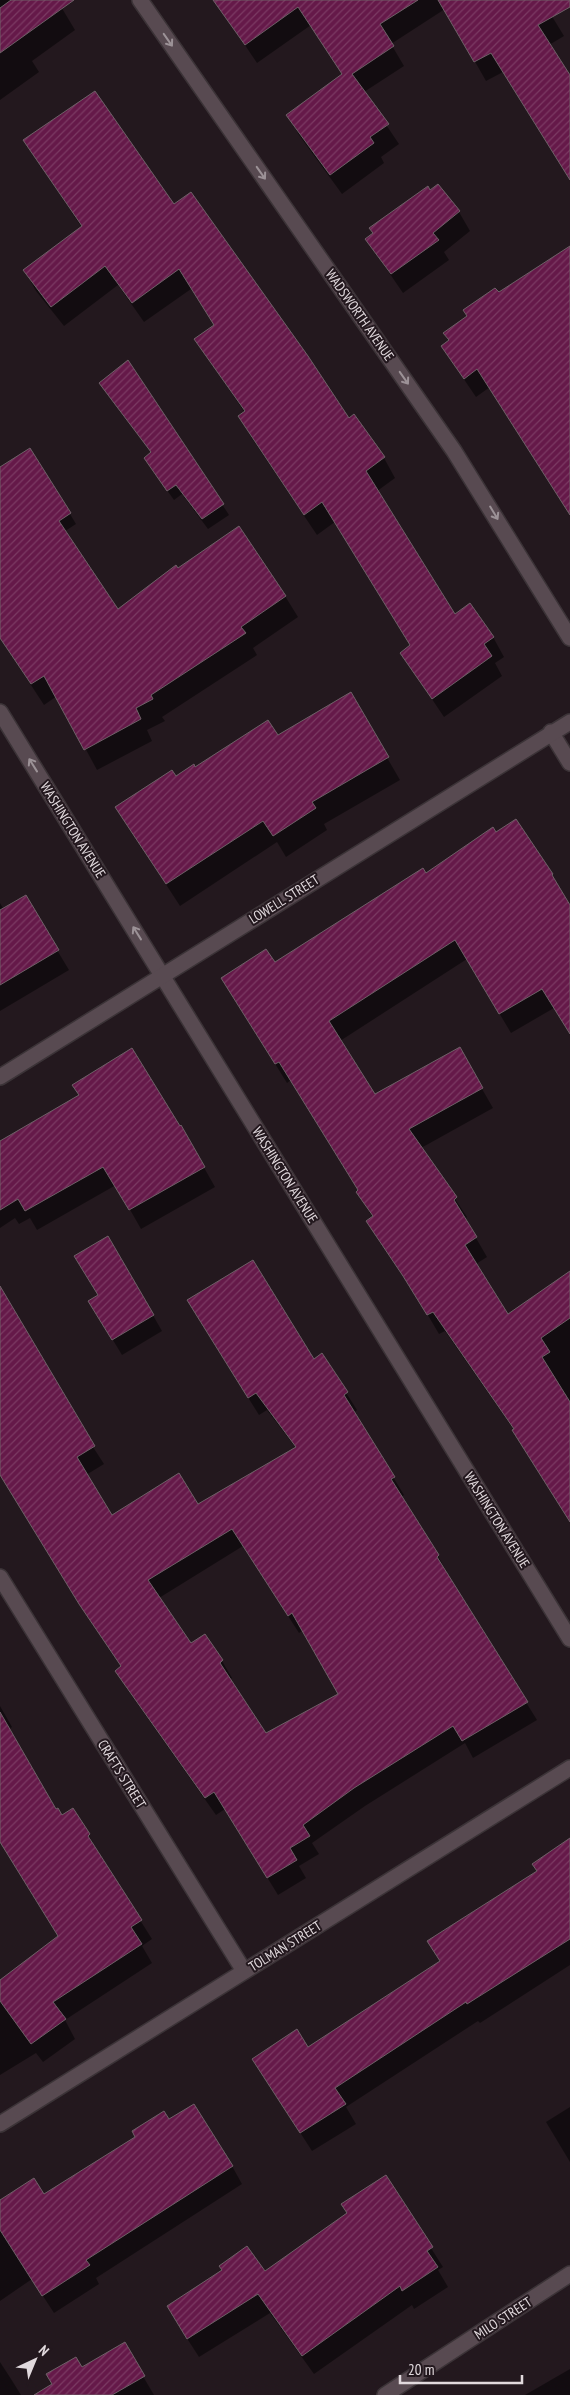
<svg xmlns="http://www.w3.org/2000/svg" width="570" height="2395" viewBox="0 0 570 2395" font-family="'PT Sans Narrow',sans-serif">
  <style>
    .shadow { fill: #0007; fill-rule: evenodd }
    .building { fill: url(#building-hatch); stroke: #6e6067; fill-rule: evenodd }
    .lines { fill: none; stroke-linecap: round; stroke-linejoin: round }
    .minor-casing { stroke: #3b3337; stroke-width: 18 }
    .minor { stroke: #584a51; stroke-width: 15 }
    .oneway { stroke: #9c9297 }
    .labels { text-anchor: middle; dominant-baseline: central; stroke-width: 4; stroke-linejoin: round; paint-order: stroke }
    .street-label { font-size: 14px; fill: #e1d9dd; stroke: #23181e }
  </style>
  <defs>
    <pattern id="building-hatch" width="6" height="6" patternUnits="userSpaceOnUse" patternTransform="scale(1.25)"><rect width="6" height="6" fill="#651949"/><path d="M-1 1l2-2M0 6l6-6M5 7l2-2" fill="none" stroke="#7b3a63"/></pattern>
  </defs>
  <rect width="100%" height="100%" fill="#23181e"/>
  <g class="shadow">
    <polygon points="0,0 57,0 75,30 32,61 39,72 0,100"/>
    <polygon points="239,0 542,0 564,36 549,45 570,78 570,179 503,72 486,81 445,9 391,44 404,66 364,92 399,144 381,157 384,163 342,194 299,135 288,115 343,76 311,25 257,63 222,11"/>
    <polygon points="25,141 174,206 348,419 384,458 395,478 317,535 251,437 240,417 245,413 196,340 215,326 191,289 144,322 118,285 64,326 36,291 25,271 82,228"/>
    <polygon points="438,186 459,212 470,231 444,252 449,260 403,293 366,239 374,234 370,229"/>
    <polygon points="570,248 570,502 490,387 476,397 442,347 498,294"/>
    <polygon points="128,362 152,396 229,515 208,529 182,494 174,500 151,468 152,453 107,393"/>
    <polygon points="0,468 61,499 76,524 0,573"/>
    <polygon points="178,570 285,596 298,617 253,648 257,655 162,717 165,721 147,730 152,741 97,770 57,696 44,705 12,656 0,636 0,612 118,611"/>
    <polygon points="493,637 504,657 495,663 502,676 444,717 401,653"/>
    <polygon points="350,694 400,780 324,824 327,830 286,857 277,842 180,906 130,829 176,778 277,737"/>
    <polygon points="426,875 552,875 570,908 570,1033 554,1008 511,1033 467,959 340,1041 375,1096 459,1049 493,1108 421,1148 467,1217 465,1219 487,1257 476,1264 507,1316 570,1272 570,1522 514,1430 445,1331 439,1334 416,1295 379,1241 368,1222 373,1218 357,1192 359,1191 291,1080 287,1083 222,978 275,964"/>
    <polygon points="25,897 69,970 0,1011 0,903 4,910"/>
    <polygon points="181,1127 215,1187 141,1229 116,1185 37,1230 30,1218 19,1224 15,1218 0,1228 0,1142"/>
    <polygon points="108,1237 162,1331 122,1355 99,1317 99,1296"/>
    <path d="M0,1319L93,1447L104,1464L86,1475L112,1517L198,1506L296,1448L267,1410L259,1415L199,1319L314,1361L322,1355L357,1410L354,1413L404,1495L401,1497L438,1556L448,1574L447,1575L537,1720L473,1758L465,1743L365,1806L312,1843L319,1854L299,1866L306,1878L278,1895L225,1809L216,1815L127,1689L117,1671L122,1667L91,1622L0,1473ZM243,1546L299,1633L303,1630L340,1694L266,1735L230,1680L232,1678L222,1661L191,1645L159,1598Z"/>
    <polygon points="0,1706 12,1727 9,1729 55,1811 89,1835 98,1854 152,1939 142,1946 152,1963 65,2020 75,2039 43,2062 36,2053 0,2075 0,1981 59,1937 0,1823"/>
    <polygon points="570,1840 570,1965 480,2023 478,2021 346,2107 356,2124 312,2151 265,2078 441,1962"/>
    <polygon points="570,2107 570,2162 546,2122"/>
    <polygon points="169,2121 232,2166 242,2184 96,2278 99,2284 54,2313 32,2279 0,2301 0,2201 44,2196"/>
    <polygon points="386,2177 443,2267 438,2270 448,2287 414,2309 412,2305 314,2374 270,2313 199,2357 179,2326 265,2273 348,2214"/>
    <polygon points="124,2344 154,2395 60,2395 82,2369"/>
    <polygon points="0,2362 11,2379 21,2395 0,2395"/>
    <polygon points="570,2369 570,2395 525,2395"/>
  </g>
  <g class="building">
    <polygon points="11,0 74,0 0,53 0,8"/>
    <polygon points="213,0 418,0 380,24 394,46 352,74 389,124 370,137 374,143 330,175 286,115 342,74 298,7 245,45"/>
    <polygon points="438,0 570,0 570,7 538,25 570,75 570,180 491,53 474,62"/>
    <polygon points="95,91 174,204 191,192 308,356 349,418 354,414 385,457 366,471 455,614 470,603 494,637 484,644 492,656 432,699 400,653 410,645 322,502 304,515 238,416 245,411 194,339 214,325 179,269 132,303 105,266 51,307 23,270 82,226 23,140"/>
    <polygon points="438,184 460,211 433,233 439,240 391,274 365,239 373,233 369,228 428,186 430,190"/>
    <polygon points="570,246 570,515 477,369 464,379 441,346 449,340 443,333 467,316 463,310 495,288 499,292"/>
    <polygon points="128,360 224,504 202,519 176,485 167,491 144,458 151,452 99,383"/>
    <polygon points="30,448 71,513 59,521 118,609 176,565 178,568 239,526 286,596 241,627 246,633 151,695 153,699 136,708 141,719 84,750 44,676 31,684 0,638 0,467"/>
    <polygon points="351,692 389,757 312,802 316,808 273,836 263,821 166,884 115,807 172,770 176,776 194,764 195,767 268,720 278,735"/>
    <polygon points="516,819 553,874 552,875 570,905 570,1034 542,989 499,1014 455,940 329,1021 375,1094 460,1047 483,1088 409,1129 457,1197 454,1200 477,1237 465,1245 508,1314 570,1271 570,1318 541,1338 550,1352 542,1357 570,1402 570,1522 512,1430 514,1429 433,1312 427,1315 403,1276 366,1221 373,1216 356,1192 358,1190 279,1062 275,1064 221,978 266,949 275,962 423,868 426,873 493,827 496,832"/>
    <polygon points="26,895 59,950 0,985 0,910"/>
    <polygon points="132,1048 180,1126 181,1125 205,1167 129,1210 103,1167 25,1211 18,1199 0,1210 0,1141 79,1095 72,1085"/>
    <polygon points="108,1236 154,1315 112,1340 88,1301 98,1295 74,1256"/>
    <path d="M253,1260L314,1359L322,1353L348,1392L344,1395L395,1477L391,1479L439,1555L437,1557L528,1702L462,1741L453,1726L354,1788L303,1825L310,1836L290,1848L297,1860L267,1878L214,1792L205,1798L115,1671L121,1666L79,1604L0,1475V1286L95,1446L77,1457L112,1515L179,1473L198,1504L296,1447L256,1393L248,1398L187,1300ZM232,1529L288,1616L292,1613L338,1694L266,1733L220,1663L223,1660L205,1634L191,1643L148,1580Z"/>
    <polygon points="0,1712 56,1809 58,1808 62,1815 73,1808 90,1834 88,1836 142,1920 131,1927 142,1944 53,2002 66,2019 31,2044 0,2001 0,1980 58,1936 0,1842"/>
    <polygon points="570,1838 570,1939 467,2004 466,2002 335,2088 346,2104 300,2133 252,2059 297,2029 308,2047 440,1961 427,1941 537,1871 532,1864"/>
    <polygon points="194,2104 233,2166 86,2260 90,2265 42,2296 0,2230 0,2200 34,2178 44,2194 135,2137 132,2131 164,2111 169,2119"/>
    <polygon points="386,2175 433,2247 427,2251 438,2267 402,2291 400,2286 302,2356 258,2294 187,2339 167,2306 222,2270 219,2266 247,2246 265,2271 347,2213 341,2204"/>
    <polygon points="125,2342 145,2376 112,2395 34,2395 52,2384 46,2374 76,2357 82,2367"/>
  </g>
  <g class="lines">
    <g class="minor-casing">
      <g id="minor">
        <polyline points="140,0 454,451 570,638"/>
        <polyline points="0,712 570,1639"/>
        <polyline points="551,732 570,763"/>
        <polyline points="0,1077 570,722"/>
        <polyline points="0,1577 244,1971"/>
        <polyline points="0,2124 570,1768"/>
        <polyline points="385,2395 570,2274"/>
      </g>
    </g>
    <use href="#minor" class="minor"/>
  </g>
  <defs><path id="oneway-shaft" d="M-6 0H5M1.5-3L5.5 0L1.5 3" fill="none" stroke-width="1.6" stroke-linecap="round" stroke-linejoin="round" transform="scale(1.25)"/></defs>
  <g class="oneway">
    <use href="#oneway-shaft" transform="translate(168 40) rotate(55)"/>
    <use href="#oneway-shaft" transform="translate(261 173) rotate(55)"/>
    <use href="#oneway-shaft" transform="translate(404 378) rotate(55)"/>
    <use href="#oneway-shaft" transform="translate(494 513) rotate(59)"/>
    <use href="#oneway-shaft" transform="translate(33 765) rotate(-122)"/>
    <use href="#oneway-shaft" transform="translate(137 933) rotate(-122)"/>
  </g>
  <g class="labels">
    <g class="street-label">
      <text transform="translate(360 315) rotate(55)">WADSWORTH AVENUE</text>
      <text transform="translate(73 830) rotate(58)">WASHINGTON AVENUE</text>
      <text transform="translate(284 899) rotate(-32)">LOWELL STREET</text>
      <text transform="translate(285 1175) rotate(58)">WASHINGTON AVENUE</text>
      <text transform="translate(497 1520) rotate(58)">WASHINGTON AVENUE</text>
      <text transform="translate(122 1774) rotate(58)">CRAFTS STREET</text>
      <text transform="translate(285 1946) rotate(-32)">TOLMAN STREET</text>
      <text transform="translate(503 2318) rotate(-33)">MILO STREET</text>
    </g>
  </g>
  <g transform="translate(35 2360) rotate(44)" stroke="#23181e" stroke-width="4" paint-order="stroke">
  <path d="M0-4L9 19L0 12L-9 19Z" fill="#e1d9dd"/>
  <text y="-8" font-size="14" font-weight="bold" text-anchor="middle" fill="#e1d9dd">N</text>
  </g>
  <path d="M400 2375v8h122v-8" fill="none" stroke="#e1d9dd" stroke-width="2.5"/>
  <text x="408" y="2375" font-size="15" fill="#e1d9dd" stroke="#23181e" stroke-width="4" paint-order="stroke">20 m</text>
</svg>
